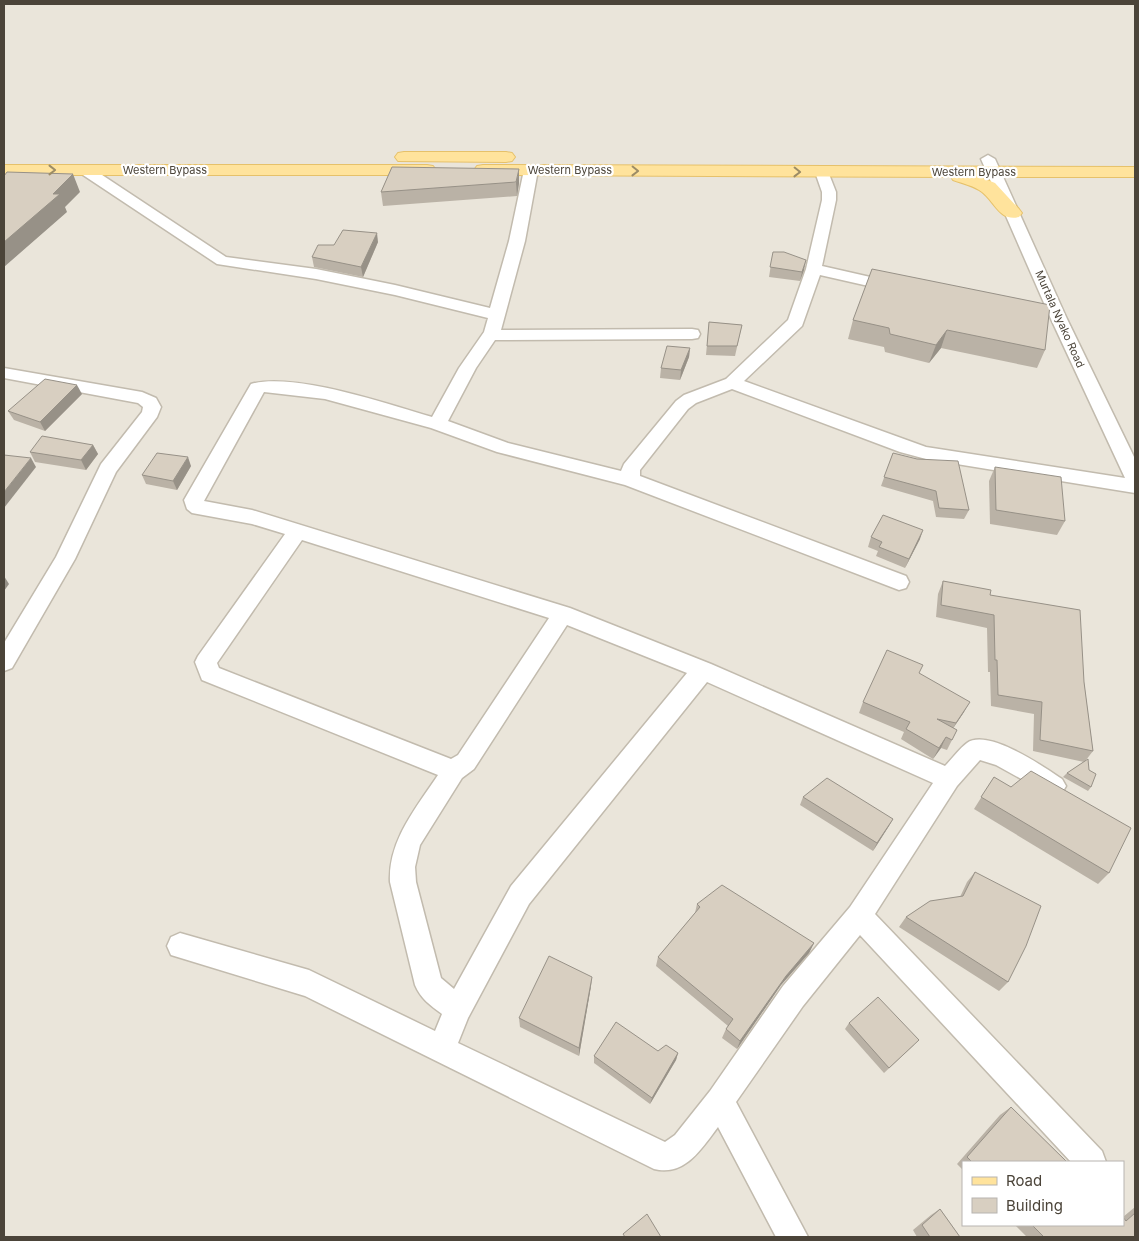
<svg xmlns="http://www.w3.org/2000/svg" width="1139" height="1241" viewBox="0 0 1139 1241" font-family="Inter,sans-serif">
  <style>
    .residential { fill: #eae5da; fill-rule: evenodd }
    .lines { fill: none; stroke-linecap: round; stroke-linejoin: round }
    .minor-casing { stroke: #c2bbae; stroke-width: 3 }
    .major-casing { stroke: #e6c16a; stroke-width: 2 }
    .minor { fill: #fff; fill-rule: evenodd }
    .major { fill: #ffe39c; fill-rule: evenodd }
    .wall { fill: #bab2a6 }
    .shaded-wall { fill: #979187 }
    .building { fill: #d8cfc1; stroke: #979187 }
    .oneway { stroke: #9c8c66 }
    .labels { text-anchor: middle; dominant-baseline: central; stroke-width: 4.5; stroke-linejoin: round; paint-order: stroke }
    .far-street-label { font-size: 11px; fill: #4b4439; stroke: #fff }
  </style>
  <rect width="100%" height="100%" fill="#f6f3ec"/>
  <path class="residential" d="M4,4H1135V1237H4ZM963,1162H1123V1225H963Z"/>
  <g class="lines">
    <g class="minor-casing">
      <g id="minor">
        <path d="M988,155L995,159L1067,319L1135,459V493L926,459L900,452L732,389L696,403L688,409L640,470V476L906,576L909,582L906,588L899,590L625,485L497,452L431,428L325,399L264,392L204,501L252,510L570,608L711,664L945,766C952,759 959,749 967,743C988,728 1044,767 1062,779L1066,786L1062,793L1054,797L996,765L980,760L957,786L875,914L1102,1151L1106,1162H1071L860,935L803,1006L736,1102L808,1237H776L718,1127C702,1148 685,1177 654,1169L305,996L171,955L167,946L171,937L180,933L309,970L435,1031L442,1014C430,1005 421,999 415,985L390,882C388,841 416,808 438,775L202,680L195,662L198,656L285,534L252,524L192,513L187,509L184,500L251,384C294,372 387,404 432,417L459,368L484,332L488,318L395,295L316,279L217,264L80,173L78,170L80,167H90L226,257L316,269L395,285L490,308L509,241L524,170L531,166L536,167L538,170L525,241L501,330L692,329L698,330L700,334L698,338L692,339L495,340L476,368L448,421L508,443L621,471L624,464L676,401L684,395L726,379L788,320L806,269L822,200V192L815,172L817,169H827L836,192V200L822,266L901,284L903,287L901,290L895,292L820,275L802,326L744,381L926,447L1125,478L1051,319L981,159ZM302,540L549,618L458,755L451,759L219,668L217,663ZM567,625L687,673L511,886L454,989L441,978L416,882L415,867L420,845L462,778L474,769ZM707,682L933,783L850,907L783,986L710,1091L675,1135L665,1142L458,1043L468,1018L529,904Z"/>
        <polygon points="4,368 142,392 156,398 161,407 157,417 116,472 75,559 12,668 4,671 4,643 56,557 101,464 142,412 143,407 138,403 4,378"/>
      </g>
    </g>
    <g class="major-casing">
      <g id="major">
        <polygon points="404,152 506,152 512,153 515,157 512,161 506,162 398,161 395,157 398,153"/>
        <polygon points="4,165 427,165 433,166 436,170 433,174 427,175 4,175"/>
        <path d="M483,165L1135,167V177H980L995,183L1019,209L1022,213L1019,217C1000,222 995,202 982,192C975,186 961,183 953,180L951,177L483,175L477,174L474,170L477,166Z"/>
      </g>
    </g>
    <use href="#minor" class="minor"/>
    <use href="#major" class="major"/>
  </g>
  <g class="wall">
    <polygon points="392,167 519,183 517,196 383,206 381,192"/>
    <polygon points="378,242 363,277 314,267 312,257 334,245"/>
    <polygon points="773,252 804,270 800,281 769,277"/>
    <polygon points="872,269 1045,350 1037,368 941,348 929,363 885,352 884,347 848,339 853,320"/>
    <polygon points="709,322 742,325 735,356 706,355"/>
    <polygon points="690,348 689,357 680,380 660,378 661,368"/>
    <polygon points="82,394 45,431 14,420 8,411"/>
    <polygon points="93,445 98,454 86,470 35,462 30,452"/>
    <polygon points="893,453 969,510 964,519 936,517 933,501 881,486"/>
    <polygon points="191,466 177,490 146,484 142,475"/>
    <polygon points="995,467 1065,521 1057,535 990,524 989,481"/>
    <polygon points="871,537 920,539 905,568 876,556 878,551 868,547"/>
    <polygon points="943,581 990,595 1084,682 1093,751 1086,760 1091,787 1088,791 1063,777 1067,773 1084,762 1033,751 1034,714 991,706 990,672 988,672 987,628 936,617 938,594"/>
    <polygon points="919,673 964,712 953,728 957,730 947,750 941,748 933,759 901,739 904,732 859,713 863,702"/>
    <polygon points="994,777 1109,873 1098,884 974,809"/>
    <polygon points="803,797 893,819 873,851 800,805"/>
    <polygon points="975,872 1008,982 999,991 899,927 906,917 960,897 967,882"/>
    <polygon points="697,904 814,943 809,953 781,985 737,1049 722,1038 726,1029 728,1026 656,966 658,957 695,913"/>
    <polygon points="591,986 579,1056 520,1027 519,1018"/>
    <polygon points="849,1023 914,1045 884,1073 845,1029"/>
    <polygon points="678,1053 676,1060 650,1104 594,1063 594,1056"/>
    <polygon points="1011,1107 1067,1162 963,1162 963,1170 957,1164 1000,1115"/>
    <polygon points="1135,1207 1135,1237 1027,1237 1015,1225 1123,1225 1123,1217"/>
    <polygon points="940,1209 960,1237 917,1237 913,1230 931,1215"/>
  </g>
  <g class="shaded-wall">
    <polygon points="519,169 519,183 517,196 516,182"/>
    <polygon points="73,174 80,192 65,207 67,212 4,267 4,242"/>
    <polygon points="377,233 378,242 363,277 361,267"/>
    <polygon points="806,260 804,270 800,281 802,272"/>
    <polygon points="947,330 941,348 929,363 936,345"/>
    <polygon points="690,348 689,357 680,380 681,370"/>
    <polygon points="77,385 82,394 45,431 40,422"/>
    <polygon points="93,445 98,454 86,470 81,460"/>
    <polygon points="188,457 191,466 177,490 173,481"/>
    <polygon points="31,458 36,467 4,508 4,492"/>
    <polygon points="923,530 920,539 905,568 909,559"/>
    <polygon points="4,576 9,584 4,591"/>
    <polygon points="970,702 964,712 950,733 956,723"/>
    <polygon points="946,737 941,748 933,759 939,748"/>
    <polygon points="893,819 889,826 873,851 877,843"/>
    <polygon points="814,943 809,953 781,985 737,1049 740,1041 786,976"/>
    <polygon points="592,977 591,986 579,1056 579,1048"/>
    <polygon points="678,1053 676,1060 650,1104 652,1098"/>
  </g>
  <g class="building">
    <polygon points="392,167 519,169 516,182 381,192"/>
    <polygon points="7,172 73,174 53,194 60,194 4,242 4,176"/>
    <polygon points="343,230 377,233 361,267 312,257 318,245 334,245"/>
    <polygon points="773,252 784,252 806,260 802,272 770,267"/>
    <polygon points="872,269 1050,305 1045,350 947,330 936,345 890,334 889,328 853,320"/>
    <polygon points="709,322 742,325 737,346 707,346"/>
    <polygon points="667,346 690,348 681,370 661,368"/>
    <polygon points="45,379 77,385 40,422 8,411"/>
    <polygon points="42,436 93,445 81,460 30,452"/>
    <polygon points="157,453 188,457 173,481 142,475"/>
    <polygon points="893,453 917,459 958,461 969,510 939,508 936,491 884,477"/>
    <polygon points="4,455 31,458 4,492"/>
    <polygon points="995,467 1061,477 1065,521 996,510"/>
    <polygon points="883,515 923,530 909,559 879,547 882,542 871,537"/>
    <polygon points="943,581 991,590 990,595 1080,610 1084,682 1093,751 1040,740 1042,702 998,695 997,660 995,660 994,615 941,605"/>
    <polygon points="887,650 923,665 919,673 970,702 956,723 937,719 957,730 952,740 946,737 939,748 906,729 910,722 863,702"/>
    <polygon points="1088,759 1089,770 1096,774 1091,787 1067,773"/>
    <polygon points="1031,771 1131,828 1109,873 981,797 994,777 1011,787"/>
    <polygon points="827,778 893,819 877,843 803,797"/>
    <polygon points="975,872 1041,906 1026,946 1008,982 906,917 930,901 963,896"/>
    <polygon points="722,885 814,943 786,976 740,1041 726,1029 733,1019 658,957 700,907 697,904"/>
    <polygon points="549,956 592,977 579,1048 519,1018"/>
    <polygon points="878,997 919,1040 889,1068 849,1023"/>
    <polygon points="616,1022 658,1051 666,1045 678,1053 652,1098 594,1056"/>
    <polygon points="1011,1107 1067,1162 972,1162 967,1157"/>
    <polygon points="940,1209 960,1237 930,1237 922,1225"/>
    <polygon points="1135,1213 1135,1237 1044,1237 1032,1225 1123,1225 1123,1217 1126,1221"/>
    <polygon points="647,1214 661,1237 625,1237 623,1234"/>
  </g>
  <defs><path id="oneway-chevron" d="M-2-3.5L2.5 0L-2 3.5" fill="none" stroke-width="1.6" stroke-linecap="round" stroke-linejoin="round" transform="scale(1.25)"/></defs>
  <g class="oneway">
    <use href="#oneway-chevron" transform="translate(52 170)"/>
    <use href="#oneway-chevron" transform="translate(635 171) rotate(1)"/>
    <use href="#oneway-chevron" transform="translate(797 172) rotate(1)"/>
  </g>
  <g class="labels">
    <g class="far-street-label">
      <text x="165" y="170">Western Bypass</text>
      <text x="570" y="170">Western Bypass</text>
      <text x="974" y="172">Western Bypass</text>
      <text transform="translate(1060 319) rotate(66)">Murtala Nyako Road</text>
    </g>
  </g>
  <rect width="1139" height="1241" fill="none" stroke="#4b4439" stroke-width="10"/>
  <rect x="962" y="1161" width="162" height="65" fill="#ffffff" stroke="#b7b4b0"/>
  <rect x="972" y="1177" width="25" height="8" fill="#ffe39c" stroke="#b7b4b0"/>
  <text x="1006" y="1186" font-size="15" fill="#4b4439">Road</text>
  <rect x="972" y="1198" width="25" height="15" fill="#d8cfc1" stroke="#b7b4b0"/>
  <text x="1006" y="1211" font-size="15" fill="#4b4439">Building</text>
</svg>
